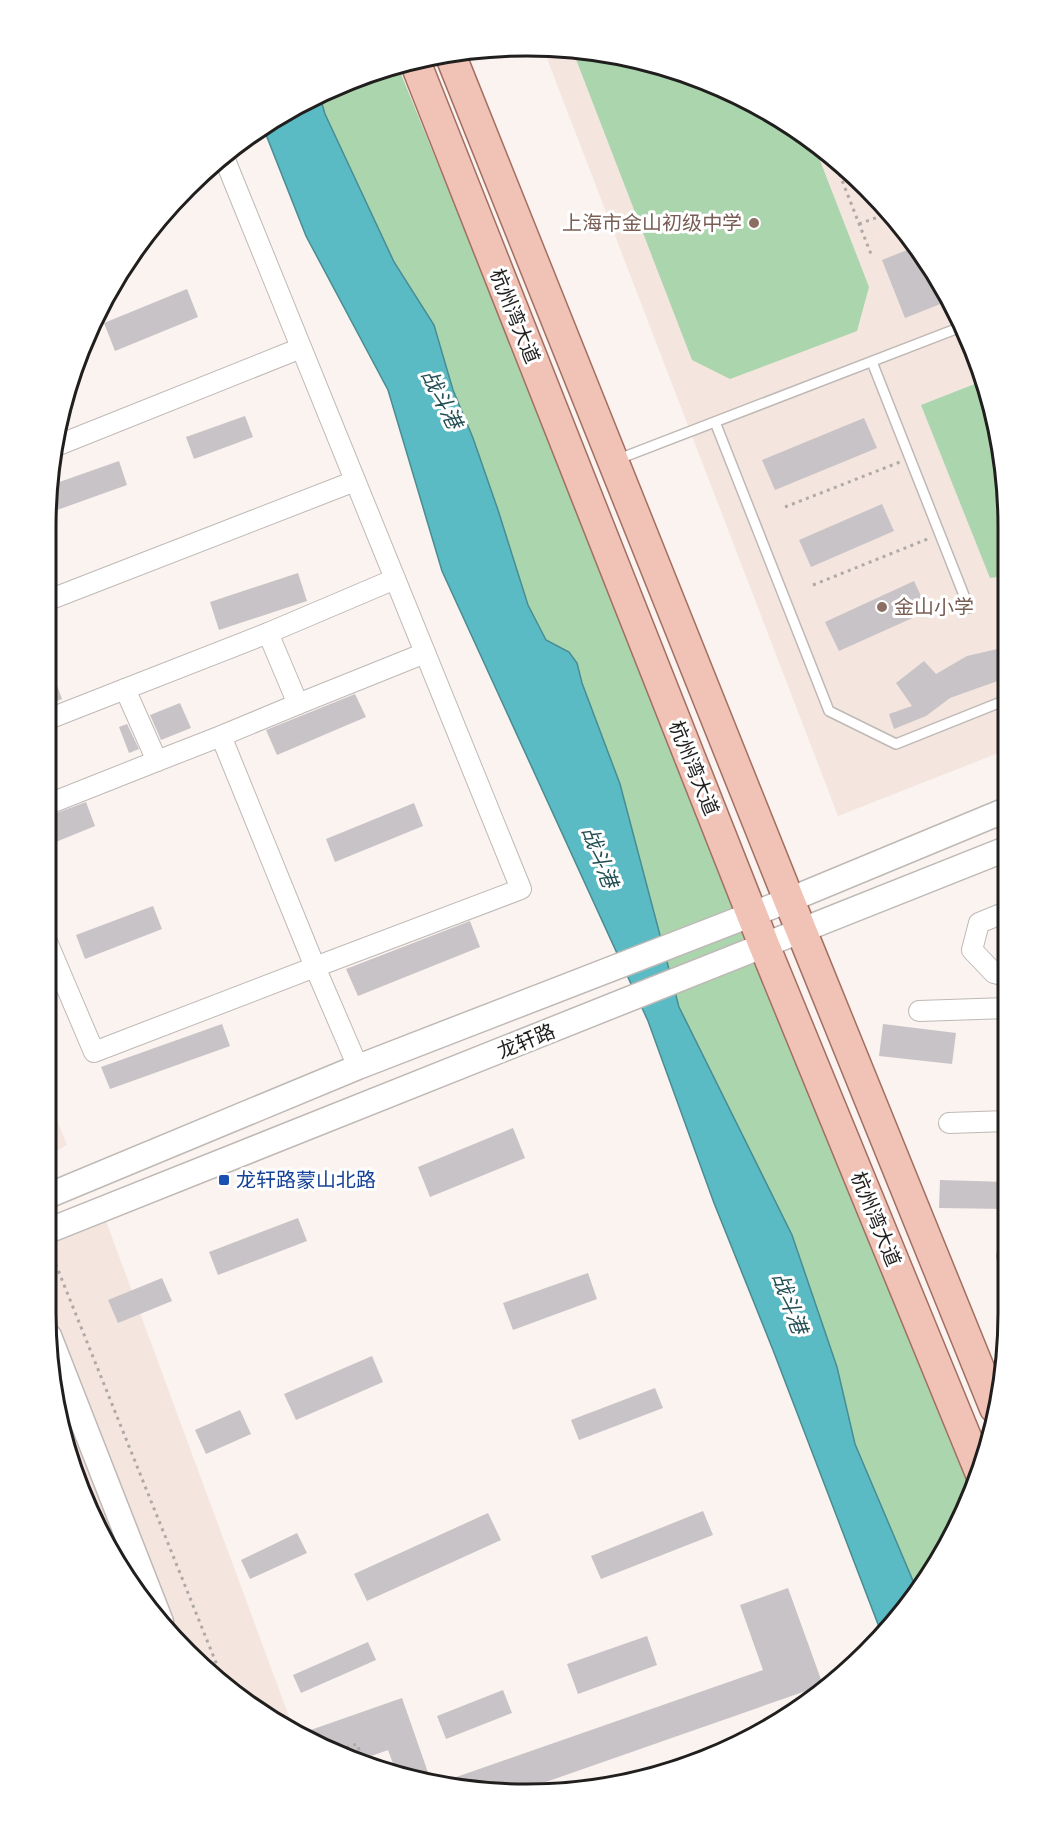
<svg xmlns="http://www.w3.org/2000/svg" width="1054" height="1840" viewBox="0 0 1054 1840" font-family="Arial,'Noto Sans SC',sans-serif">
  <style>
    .built { fill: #f4e5df }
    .green { fill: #aad5ad }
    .water { fill: #5abbc4; stroke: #498c92; stroke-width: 1.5 }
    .building { fill: #c8c3c7 }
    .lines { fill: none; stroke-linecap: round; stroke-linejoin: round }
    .service-casing { stroke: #bfb9b6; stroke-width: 12 }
    .minor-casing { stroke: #bfb9b6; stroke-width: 22 }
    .tertiary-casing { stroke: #bfb9b6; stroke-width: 27 }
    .primary-casing { stroke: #a26f62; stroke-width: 33 }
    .path { stroke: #afaaa7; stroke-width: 3; stroke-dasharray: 3 4.5; stroke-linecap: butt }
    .service { stroke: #fff; stroke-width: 9 }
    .minor { stroke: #fff; stroke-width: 20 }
    .tertiary { stroke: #fff; stroke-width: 24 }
    .primary { stroke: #f1c2b6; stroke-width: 30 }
    .education-dot { fill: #8d6e63; stroke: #fff; stroke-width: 2 }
    .transit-dot { fill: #1a4fb4; stroke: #fff; stroke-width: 2 }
    .labels { text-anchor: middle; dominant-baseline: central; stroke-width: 6; stroke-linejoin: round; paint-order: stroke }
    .education-label { font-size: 20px; fill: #785e54; stroke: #fff; text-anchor: end }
    .street-label { font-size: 20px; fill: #211f1e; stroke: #fff }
    .transit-label { font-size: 20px; fill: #164399; stroke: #fff; text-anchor: start }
    .water-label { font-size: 21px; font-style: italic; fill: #245054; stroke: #fff }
    .rim { fill: none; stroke: #211f1e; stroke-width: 3 }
  </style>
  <rect width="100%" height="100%" fill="#faf3f0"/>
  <g class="built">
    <polygon points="543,48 590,49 682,71 768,110 868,186 928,260 983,372 1005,464 1006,750 838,816"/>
    <polygon points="45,1091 67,1145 45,1157"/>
    <polygon points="106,1221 294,1730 259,1714 144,1606 70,1468 45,1313 45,1246"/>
  </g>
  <g class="green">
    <polygon points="578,49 590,49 682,71 768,110 814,145 869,287 857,331 730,379 692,360 574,54"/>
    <polygon points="397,64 976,1484 944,1554 914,1591 672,1008 539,640 388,263 313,95"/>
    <polygon points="985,380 1005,464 1005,576 990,578 921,405"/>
  </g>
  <polygon class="water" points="319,93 325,114 394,262 434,325 453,390 473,438 498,510 528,605 546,640 569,652 577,663 582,683 620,784 679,1007 792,1235 837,1367 855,1444 916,1588 881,1632 773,1350 714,1203 648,1021 442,571 388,390 306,236 263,127"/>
  <g class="building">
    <polygon points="917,246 928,260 948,301 905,318 882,260"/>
    <polygon points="187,289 198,317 115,351 104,323"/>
    <polygon points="245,416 253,437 194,459 186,437"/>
    <polygon points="864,418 877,448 775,490 762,460"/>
    <polygon points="119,461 127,485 46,514 48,486"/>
    <polygon points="882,504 894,531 811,567 799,540"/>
    <polygon points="298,573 307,601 219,630 210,602"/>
    <polygon points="914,581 928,611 839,651 825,622"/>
    <polygon points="1006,647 1006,678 950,698 926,716 894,729 889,714 912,706 896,683 924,661 936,674 967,656"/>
    <polygon points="47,658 62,699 46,705 46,659"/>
    <polygon points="355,694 366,717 277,755 266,730"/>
    <polygon points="180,703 191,728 161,740 150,715"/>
    <polygon points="127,724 139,749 129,753 119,727"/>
    <polygon points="86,802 95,826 46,846 46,817"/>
    <polygon points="414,803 423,826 335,862 326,839"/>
    <polygon points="153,906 162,929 85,959 76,935"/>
    <polygon points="470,921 480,947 358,996 346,969"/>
    <polygon points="222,1024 230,1046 110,1089 101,1067"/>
    <polygon points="883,1024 956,1033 952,1064 879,1056"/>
    <polygon points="513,1128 525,1158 430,1197 418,1167"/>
    <polygon points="940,1180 1007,1182 1008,1209 939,1208"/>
    <polygon points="298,1218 307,1241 218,1275 209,1252"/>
    <polygon points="588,1273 597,1299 513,1330 503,1303"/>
    <polygon points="162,1278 172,1301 118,1323 108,1300"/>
    <polygon points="372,1356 383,1382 296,1420 284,1394"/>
    <polygon points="655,1388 663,1408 579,1440 571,1420"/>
    <polygon points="240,1410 251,1434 206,1454 195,1430"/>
    <polygon points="703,1511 713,1535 601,1579 591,1556"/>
    <polygon points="488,1513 501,1540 367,1601 354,1574"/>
    <polygon points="297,1533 307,1553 250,1579 241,1560"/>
    <polygon points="788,1588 823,1685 523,1790 442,1782 763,1670 740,1605"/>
    <polygon points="647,1636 657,1665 578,1694 567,1664"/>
    <polygon points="368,1642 376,1660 301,1693 293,1675"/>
    <polygon points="503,1690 512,1713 446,1739 437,1716"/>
    <polygon points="402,1698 431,1781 398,1777 388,1750 360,1760 302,1733"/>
  </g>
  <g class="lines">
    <g class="service-casing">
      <g id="service">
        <polyline points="872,362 969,608"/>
        <polyline points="715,422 829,711 896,744 1006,700"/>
        <polyline points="616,460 961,327"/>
        <polyline points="1001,702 1006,714"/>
      </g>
    </g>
    <g class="minor-casing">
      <g id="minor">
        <polyline points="56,446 301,348"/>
        <polyline points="46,601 355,481"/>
        <polyline points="268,633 395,579"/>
        <polyline points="298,704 425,653"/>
        <polyline points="46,720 125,689"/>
        <polyline points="221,736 157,761 125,689 268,633 298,704 221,736 315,967 358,1067"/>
        <polyline points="46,805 157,761"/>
        <polyline points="1006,912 979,923 972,950 994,973 1007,976"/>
        <polyline points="45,937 94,1052 315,967 521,889 223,155"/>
        <polyline points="919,1011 1007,1008"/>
        <polyline points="949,1123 1007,1121"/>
        <polyline points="1007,1256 1008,1256"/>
      </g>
    </g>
    <g class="tertiary-casing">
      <g id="tertiary">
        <polyline points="45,1197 358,1067 789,900 1006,810"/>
        <path d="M45,1232C366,1107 685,975 1006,849"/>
        <polyline points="49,1336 161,1622"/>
      </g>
    </g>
    <g class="primary-casing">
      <g id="primary">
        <polyline points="450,54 801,930 995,1408"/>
        <polyline points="414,59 764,945 981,1474"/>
      </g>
    </g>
    <g class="path">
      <polyline points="834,160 871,254"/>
      <polyline points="859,224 889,213"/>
      <polyline points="785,507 900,462"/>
      <polyline points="813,585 930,538"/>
      <polyline points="50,1250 223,1680"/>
      <polyline points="339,1750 357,1744 363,1761"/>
    </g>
    <use href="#service" class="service"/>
    <use href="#minor" class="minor"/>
    <use href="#tertiary" class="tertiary"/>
    <use href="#primary" class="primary"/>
  </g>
  <g class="education-dot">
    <circle cx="754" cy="223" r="6"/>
    <circle cx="882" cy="607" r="6"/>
  </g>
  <rect class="transit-dot" x="218" y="1174" width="12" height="12" rx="3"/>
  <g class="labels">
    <g class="education-label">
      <text x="742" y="223">上海市金山初级中学</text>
      <text x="894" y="607" text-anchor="start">金山小学</text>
    </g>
    <g class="street-label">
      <text transform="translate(515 316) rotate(68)">杭州湾大道</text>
      <text transform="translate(694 768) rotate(68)">杭州湾大道</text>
      <text transform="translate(526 1041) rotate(-22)">龙轩路</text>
      <text transform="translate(876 1219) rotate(68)">杭州湾大道</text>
    </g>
    <g class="transit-label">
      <text x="236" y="1180">龙轩路蒙山北路</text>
    </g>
    <g class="water-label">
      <text transform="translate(442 399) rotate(63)">战斗港</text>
      <text transform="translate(600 857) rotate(69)">战斗港</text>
      <text transform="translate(790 1303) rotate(70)">战斗港</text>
    </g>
  </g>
  <path d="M0 0H1054V1840H0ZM527 56H527A471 471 0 0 1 998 527V1313A471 471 0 0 1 527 1784H527A471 471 0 0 1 56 1313V527A471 471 0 0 1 527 56Z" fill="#fff" fill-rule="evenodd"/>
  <path class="rim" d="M527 56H527A471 471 0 0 1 998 527V1313A471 471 0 0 1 527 1784H527A471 471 0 0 1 56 1313V527A471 471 0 0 1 527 56Z"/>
</svg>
